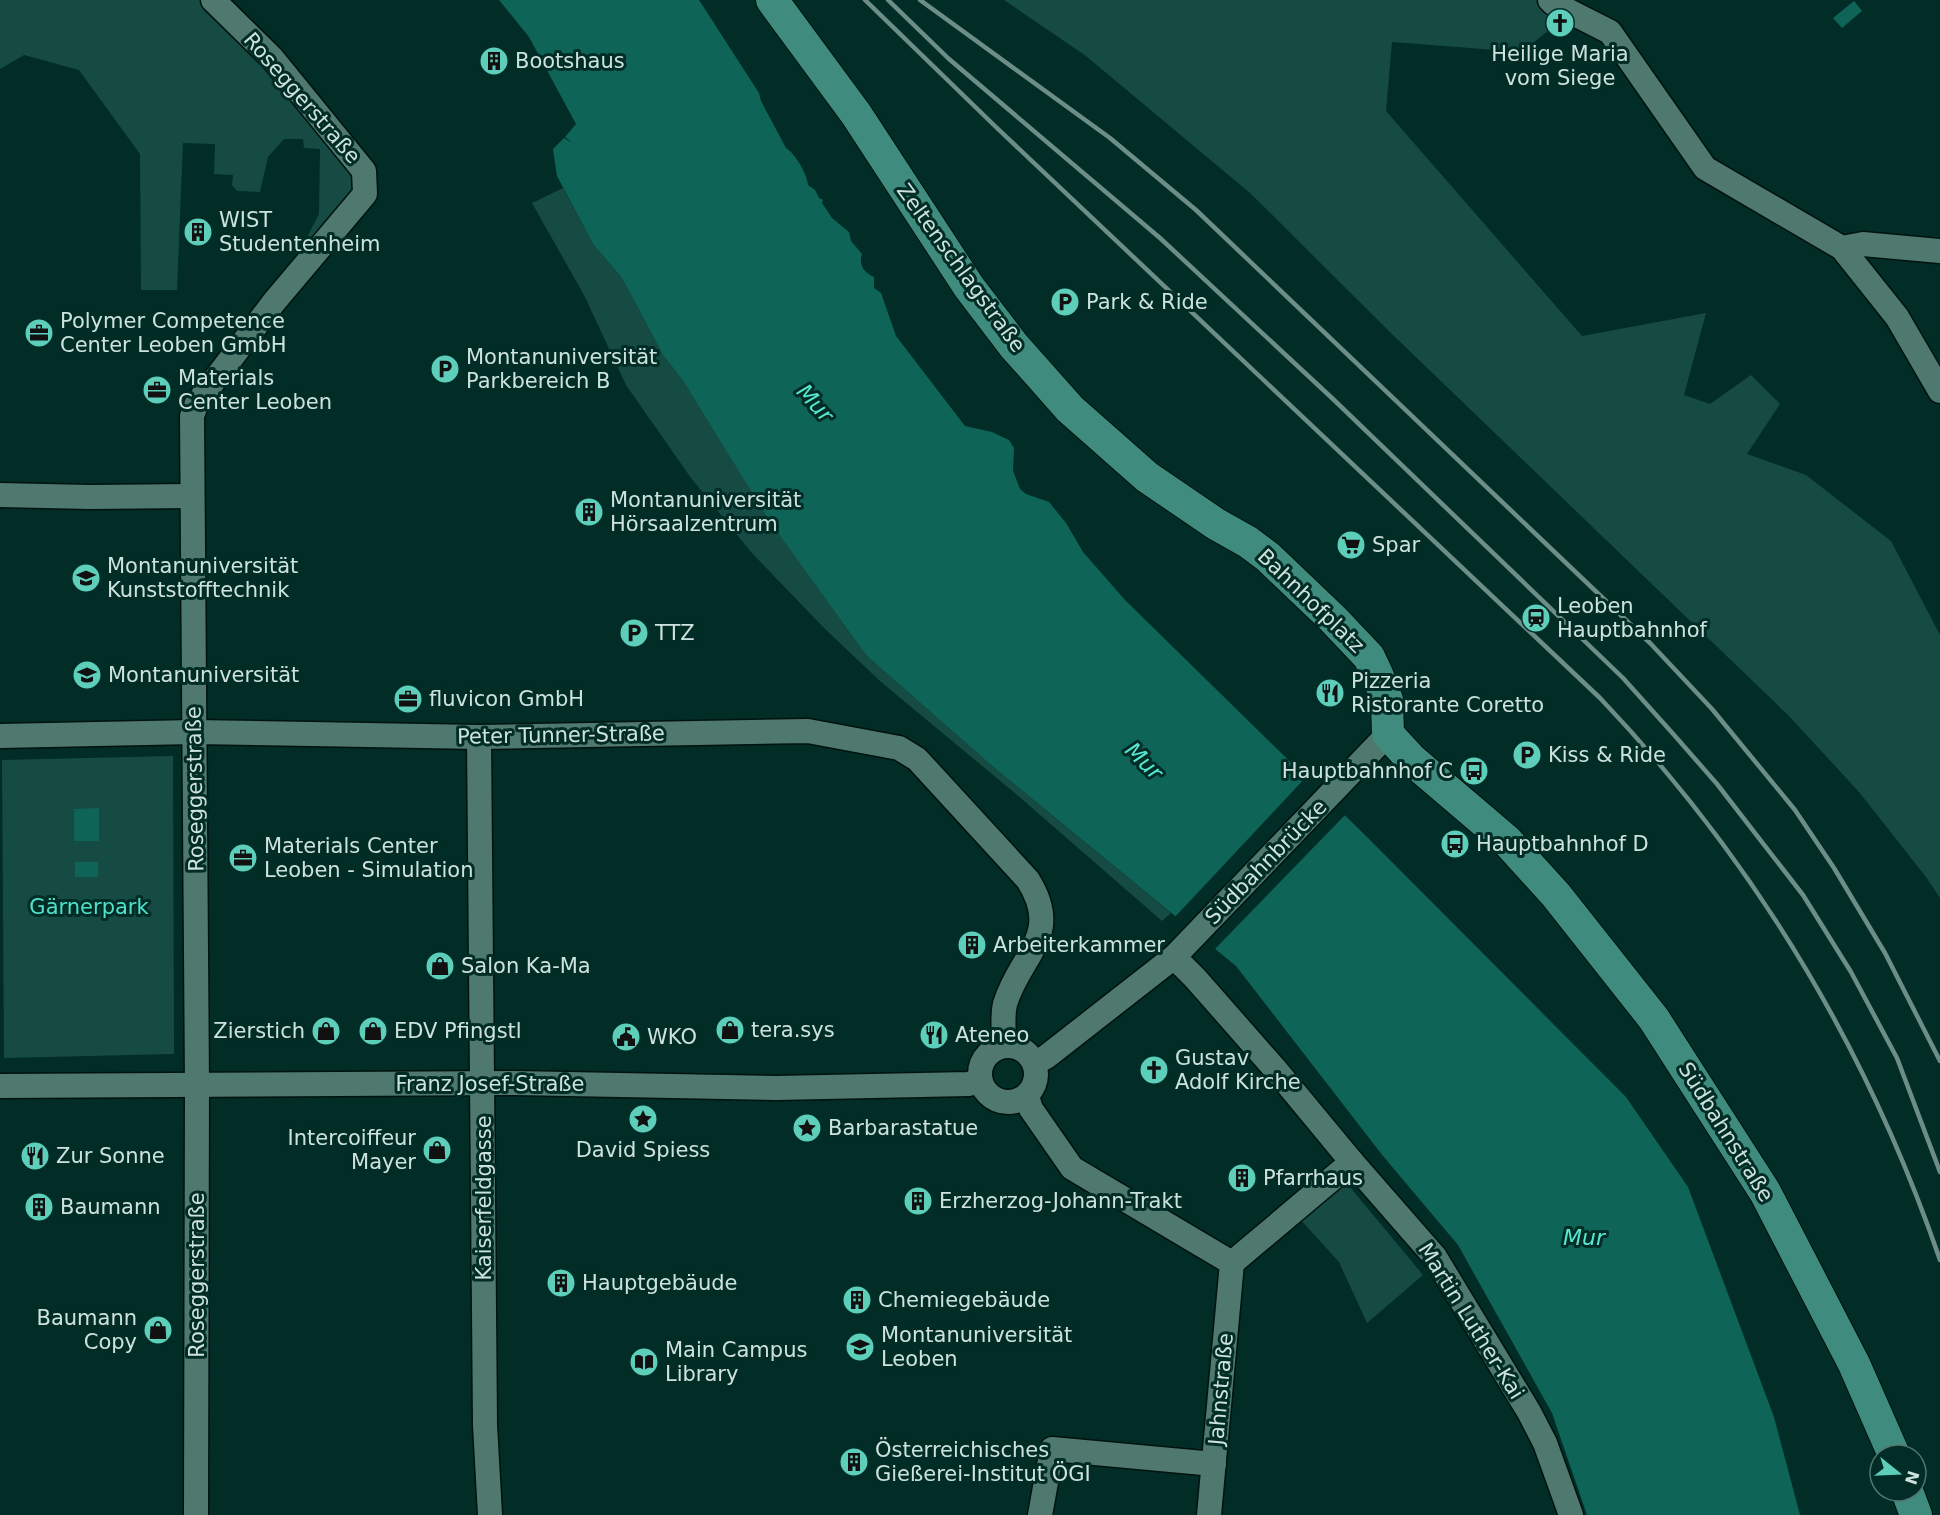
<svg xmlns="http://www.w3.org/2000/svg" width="1940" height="1515" viewBox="0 0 1940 1515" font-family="'DejaVu Sans',sans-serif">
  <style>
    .green { fill: #164b43 }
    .water { fill: #0f6458 }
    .pier { fill: #012d26 }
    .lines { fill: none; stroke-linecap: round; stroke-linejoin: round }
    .minor-casing { stroke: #01130f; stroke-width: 27 }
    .major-casing { stroke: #01130f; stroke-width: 34 }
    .minor { stroke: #4f786f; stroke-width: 24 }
    .major { stroke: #3f8b7d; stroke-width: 32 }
    .rail { stroke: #6d8d87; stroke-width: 4.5 }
    .labels { text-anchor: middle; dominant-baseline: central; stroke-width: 6; stroke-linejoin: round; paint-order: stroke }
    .poi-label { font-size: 21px; fill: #cde2dd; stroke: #012d26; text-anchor: start }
    .street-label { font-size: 21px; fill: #cde2dd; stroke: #012d26 }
    .park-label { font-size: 21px; fill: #50e1ca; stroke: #012d26 }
    .water-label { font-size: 22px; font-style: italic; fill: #57e7d0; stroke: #012d26 }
  </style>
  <rect width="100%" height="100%" fill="#012d26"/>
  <g class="green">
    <polygon points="0,0 213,0 272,58 365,194 318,249 306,239 319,214 320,149 304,148 303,139 284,139 268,157 260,192 237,191 232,185 233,175 214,174 215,144 183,143 177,290 141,290 140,154 79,70 24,55 0,69"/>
    <polygon points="1004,0 1537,0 1555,25 1522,52 1392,42 1386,111 1582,336 1706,313 1684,395 1710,404 1751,375 1780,404 1747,454 1806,475 1891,541 1940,635 1940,898 1926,877 1859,792 1789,716 1394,336 1250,193 1086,56"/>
    <polygon points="563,188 593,244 622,278 663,355 684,382 867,656 991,765 1171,913 1162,921 1016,794 881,682 823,627 751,552 691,478 626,385 584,295 532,203"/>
    <polygon points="173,756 174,1054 4,1058 2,760"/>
    <polygon points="1345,1181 1423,1275 1367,1323 1339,1262 1300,1219"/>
  </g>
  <g class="water">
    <path d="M499,0H699L759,93L761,101L786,148C795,153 808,176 808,185L815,190L819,198L823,200L822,203L832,218L849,232L851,241L862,254C858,265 865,273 874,277V288L881,293L896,336L965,426L992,432L1009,440L1014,448L1013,471L1020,489L1026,494L1049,502L1066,523L1083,552L1125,600L1367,837L1626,1097L1688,1187L1774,1417L1800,1515H1587L1552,1413L1458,1245L1383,1156L1236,966L991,765L867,656L771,523L684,382L663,355L622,278L593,244L557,176L553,149L564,138L573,143L565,137L576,124L529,37Z"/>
    <polygon points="1854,1 1862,11 1842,28 1833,18"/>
    <polygon points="99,808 99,841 74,841 74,809"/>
    <rect x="75" y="862" width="23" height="15"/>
  </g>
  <polygon class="pier" points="1308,775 1347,813 1213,951 1173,919"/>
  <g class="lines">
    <g class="minor-casing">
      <g id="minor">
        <polyline points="1550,0 1553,3 1610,32 1705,168 1842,248 1897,317 1940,391"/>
        <polyline points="1842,248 1863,244 1940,251"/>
        <polyline points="0,495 90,497 191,496"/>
        <path d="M0,736L194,732L479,737L808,731L899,748L917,759L1028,880C1063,936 1020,954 1005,1004C1002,1017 1004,1031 1004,1045"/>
        <polyline points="479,737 485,1425 490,1515"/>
        <polyline points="1174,957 1195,978 1275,1069 1352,1162 1435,1257 1529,1412 1545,1443 1571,1515"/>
        <circle cx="1008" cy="1074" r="28"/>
        <polyline points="1035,1063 1046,1057 1174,957 1388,734"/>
        <polyline points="0,1086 515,1083 776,1088 969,1084 980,1080"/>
        <polyline points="1027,1096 1031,1109 1072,1168 1232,1263 1209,1515"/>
        <polyline points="1232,1263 1352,1162"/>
        <polyline points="196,1515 197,1084 192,416 196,405 204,394 274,302 365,194 364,171 272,58 213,0"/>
        <polyline points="1040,1515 1052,1449 1214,1464"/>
      </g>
    </g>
    <g class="major-casing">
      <g id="major">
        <polyline points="772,0 856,114 969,287 1014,346 1070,409 1147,477 1216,524 1248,542 1268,557 1333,619 1369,657 1377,674 1387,700 1388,734 1412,760 1507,841 1556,895 1654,1019 1765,1192 1854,1364 1894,1455"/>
        <polyline points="1907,1491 1916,1515"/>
      </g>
    </g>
    <use href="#minor" class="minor"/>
    <use href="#major" class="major"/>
    <g class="rail">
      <path d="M865,0L998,129L1600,698C1755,861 1867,1047 1940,1260"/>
      <polyline points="888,0 949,59 1160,238 1333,399 1623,678 1675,736 1717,784 1803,895 1851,972 1897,1058 1940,1172"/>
      <polyline points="920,0 1110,138 1196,210 1650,643 1712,709 1795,810 1834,868 1885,953 1940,1061"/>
    </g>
  </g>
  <defs>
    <g id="church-disc" transform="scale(1.5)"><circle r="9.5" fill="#5cceba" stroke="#012d26"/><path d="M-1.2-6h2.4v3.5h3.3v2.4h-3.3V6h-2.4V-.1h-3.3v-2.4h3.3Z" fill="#111"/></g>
    <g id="building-disc" transform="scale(1.5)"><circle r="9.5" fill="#5cceba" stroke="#012d26"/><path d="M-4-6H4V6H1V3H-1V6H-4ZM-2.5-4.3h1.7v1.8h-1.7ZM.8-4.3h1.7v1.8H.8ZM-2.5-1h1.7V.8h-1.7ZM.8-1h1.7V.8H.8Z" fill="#111"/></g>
    <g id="parking-disc" transform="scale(1.5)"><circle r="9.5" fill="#5cceba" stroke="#012d26"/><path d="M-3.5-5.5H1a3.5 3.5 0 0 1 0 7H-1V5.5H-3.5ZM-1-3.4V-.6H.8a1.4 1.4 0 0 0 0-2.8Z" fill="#111"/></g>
    <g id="office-disc" transform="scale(1.5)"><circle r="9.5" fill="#5cceba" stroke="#012d26"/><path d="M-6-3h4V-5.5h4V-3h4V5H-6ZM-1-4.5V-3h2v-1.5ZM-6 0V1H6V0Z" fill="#111"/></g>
    <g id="supermarket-disc" transform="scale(1.5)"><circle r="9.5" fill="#5cceba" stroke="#012d26"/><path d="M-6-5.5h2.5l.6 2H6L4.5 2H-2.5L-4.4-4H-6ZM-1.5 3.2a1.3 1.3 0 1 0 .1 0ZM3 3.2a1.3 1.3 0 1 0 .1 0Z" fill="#111"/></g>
    <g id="university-disc" transform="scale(1.5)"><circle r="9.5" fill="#5cceba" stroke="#012d26"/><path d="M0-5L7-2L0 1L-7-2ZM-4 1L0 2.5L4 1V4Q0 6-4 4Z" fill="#111"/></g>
    <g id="station-disc" transform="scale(1.5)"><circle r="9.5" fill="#5cceba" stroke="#012d26"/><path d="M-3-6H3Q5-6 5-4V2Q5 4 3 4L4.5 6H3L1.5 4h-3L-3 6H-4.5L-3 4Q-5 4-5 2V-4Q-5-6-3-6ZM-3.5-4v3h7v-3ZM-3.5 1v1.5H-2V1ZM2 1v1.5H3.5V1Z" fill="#111"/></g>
    <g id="restaurant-disc" transform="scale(1.5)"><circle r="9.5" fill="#5cceba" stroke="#012d26"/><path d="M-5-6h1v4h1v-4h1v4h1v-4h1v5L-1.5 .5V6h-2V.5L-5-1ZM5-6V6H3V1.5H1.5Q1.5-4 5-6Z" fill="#111"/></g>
    <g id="bus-disc" transform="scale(1.5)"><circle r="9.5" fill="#5cceba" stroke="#012d26"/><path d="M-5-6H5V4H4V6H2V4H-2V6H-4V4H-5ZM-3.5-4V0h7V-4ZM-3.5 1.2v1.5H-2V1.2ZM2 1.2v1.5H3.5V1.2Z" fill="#111"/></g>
    <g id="shop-disc" transform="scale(1.5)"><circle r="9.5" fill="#5cceba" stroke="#012d26"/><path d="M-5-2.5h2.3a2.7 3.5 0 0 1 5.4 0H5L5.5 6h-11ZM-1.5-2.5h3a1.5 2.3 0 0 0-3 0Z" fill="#111"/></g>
    <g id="civic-disc" transform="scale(1.5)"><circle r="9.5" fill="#5cceba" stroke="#012d26"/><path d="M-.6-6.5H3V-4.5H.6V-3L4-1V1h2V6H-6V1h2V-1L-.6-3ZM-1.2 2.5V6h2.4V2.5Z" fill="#111"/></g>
    <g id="sight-disc" transform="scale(1.5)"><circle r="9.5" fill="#5cceba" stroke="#012d26"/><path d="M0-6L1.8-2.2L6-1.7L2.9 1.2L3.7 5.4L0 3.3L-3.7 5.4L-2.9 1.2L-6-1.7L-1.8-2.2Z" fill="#111"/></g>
    <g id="library-disc" transform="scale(1.5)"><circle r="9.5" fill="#5cceba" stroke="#012d26"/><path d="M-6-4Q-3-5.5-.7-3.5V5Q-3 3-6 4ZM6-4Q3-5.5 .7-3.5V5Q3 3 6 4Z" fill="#111"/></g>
  </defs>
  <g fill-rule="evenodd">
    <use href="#church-disc" x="1560" y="23"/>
    <use href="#building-disc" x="494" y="61"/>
    <use href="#building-disc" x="198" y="232"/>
    <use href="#parking-disc" x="1065" y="302"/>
    <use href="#office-disc" x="39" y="333"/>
    <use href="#parking-disc" x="445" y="369"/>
    <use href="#office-disc" x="157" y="390"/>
    <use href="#building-disc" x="589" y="512"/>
    <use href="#supermarket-disc" x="1351" y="545"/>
    <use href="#university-disc" x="86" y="578"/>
    <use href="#station-disc" x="1536" y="618"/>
    <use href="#parking-disc" x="634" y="633"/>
    <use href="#university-disc" x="87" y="675"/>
    <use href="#restaurant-disc" x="1330" y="693"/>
    <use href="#office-disc" x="408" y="699"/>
    <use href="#parking-disc" x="1527" y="755"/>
    <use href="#bus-disc" x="1474" y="771"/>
    <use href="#bus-disc" x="1455" y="844"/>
    <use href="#office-disc" x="243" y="858"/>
    <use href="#building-disc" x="972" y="945"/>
    <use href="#shop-disc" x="440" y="966"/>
    <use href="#shop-disc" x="730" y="1030"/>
    <use href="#shop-disc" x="326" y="1031"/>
    <use href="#shop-disc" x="373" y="1031"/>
    <use href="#restaurant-disc" x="934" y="1035"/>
    <use href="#civic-disc" x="626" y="1037"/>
    <use href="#church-disc" x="1154" y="1070"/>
    <use href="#sight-disc" x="643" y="1119"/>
    <use href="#sight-disc" x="807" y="1128"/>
    <use href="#shop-disc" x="437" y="1150"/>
    <use href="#restaurant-disc" x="35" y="1156"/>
    <use href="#building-disc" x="1242" y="1178"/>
    <use href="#building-disc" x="918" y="1201"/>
    <use href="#building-disc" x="39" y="1207"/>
    <use href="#building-disc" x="561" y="1283"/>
    <use href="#building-disc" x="857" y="1300"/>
    <use href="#shop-disc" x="158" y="1330"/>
    <use href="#university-disc" x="860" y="1347"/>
    <use href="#library-disc" x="644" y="1362"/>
    <use href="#building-disc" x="854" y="1462"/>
  </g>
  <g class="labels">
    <g class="poi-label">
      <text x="1560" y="54" text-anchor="middle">Heilige Maria<tspan x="1560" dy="24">vom Siege</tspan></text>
      <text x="515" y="61">Bootshaus</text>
      <text x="219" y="220">WIST<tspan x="219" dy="24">Studentenheim</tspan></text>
      <text x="1086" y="302">Park &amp; Ride</text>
      <text x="60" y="321">Polymer Competence<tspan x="60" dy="24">Center Leoben GmbH</tspan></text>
      <text x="466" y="357">Montanuniversität<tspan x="466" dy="24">Parkbereich B</tspan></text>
      <text x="178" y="378">Materials<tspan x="178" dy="24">Center Leoben</tspan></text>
      <text x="610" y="500">Montanuniversität<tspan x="610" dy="24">Hörsaalzentrum</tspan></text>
      <text x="1372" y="545">Spar</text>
      <text x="107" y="566">Montanuniversität<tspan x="107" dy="24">Kunststofftechnik</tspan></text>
      <text x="1557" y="606">Leoben<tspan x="1557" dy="24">Hauptbahnhof</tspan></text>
      <text x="655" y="633">TTZ</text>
      <text x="108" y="675">Montanuniversität</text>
      <text x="1351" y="681">Pizzeria<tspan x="1351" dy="24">Ristorante Coretto</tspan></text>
      <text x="429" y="699">fluvicon GmbH</text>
      <text x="1548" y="755">Kiss &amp; Ride</text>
      <text x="1453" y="771" text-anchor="end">Hauptbahnhof C</text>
      <text x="1476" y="844">Hauptbahnhof D</text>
      <text x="264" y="846">Materials Center<tspan x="264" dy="24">Leoben - Simulation</tspan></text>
      <text x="993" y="945">Arbeiterkammer</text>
      <text x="461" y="966">Salon Ka-Ma</text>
      <text x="751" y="1030">tera.sys</text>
      <text x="305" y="1031" text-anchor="end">Zierstich</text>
      <text x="394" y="1031">EDV Pfingstl</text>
      <text x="955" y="1035">Ateneo</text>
      <text x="647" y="1037">WKO</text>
      <text x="1175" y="1058">Gustav<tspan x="1175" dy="24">Adolf Kirche</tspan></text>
      <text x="828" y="1128">Barbarastatue</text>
      <text x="416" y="1138" text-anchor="end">Intercoiffeur<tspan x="416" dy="24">Mayer</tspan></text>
      <text x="643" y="1150" text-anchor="middle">David Spiess</text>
      <text x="56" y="1156">Zur Sonne</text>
      <text x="1263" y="1178">Pfarrhaus</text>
      <text x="939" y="1201">Erzherzog-Johann-Trakt</text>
      <text x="60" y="1207">Baumann</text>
      <text x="582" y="1283">Hauptgebäude</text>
      <text x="878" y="1300">Chemiegebäude</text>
      <text x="137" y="1318" text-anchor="end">Baumann<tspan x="137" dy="24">Copy</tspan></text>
      <text x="881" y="1335">Montanuniversität<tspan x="881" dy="24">Leoben</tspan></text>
      <text x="665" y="1350">Main Campus<tspan x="665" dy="24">Library</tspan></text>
      <text x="875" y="1450">Österreichisches<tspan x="875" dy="24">Gießerei-Institut ÖGI</tspan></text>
    </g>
    <g class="street-label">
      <text transform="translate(302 98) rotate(49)">Roseggerstraße</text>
      <text transform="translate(961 268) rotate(54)">Zeltenschlagstraße</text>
      <text transform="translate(1311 601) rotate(44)">Bahnhofplatz</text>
      <text transform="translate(561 735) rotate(-1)">Peter Tunner-Straße</text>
      <text transform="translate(195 789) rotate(-91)">Roseggerstraße</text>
      <text transform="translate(1266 862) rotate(-46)">Südbahnbrücke</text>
      <text x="490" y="1084">Franz Josef-Straße</text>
      <text transform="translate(1726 1132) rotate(58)">Südbahnstraße</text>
      <text transform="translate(484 1198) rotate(-90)">Kaiserfeldgasse</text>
      <text transform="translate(197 1275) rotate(-90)">Roseggerstraße</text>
      <text transform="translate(1471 1321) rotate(58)">Martin Luther-Kai</text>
      <text transform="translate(1221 1389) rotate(-85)">Jahnstraße</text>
    </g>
    <g class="park-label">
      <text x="89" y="907">Gärnerpark</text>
    </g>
    <g class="water-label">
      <text transform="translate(815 403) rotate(48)">Mur</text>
      <text transform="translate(1144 761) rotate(45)">Mur</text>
      <text x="1584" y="1237">Mur</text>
    </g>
  </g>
  <g transform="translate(1898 1473) rotate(108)"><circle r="28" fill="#012d26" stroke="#53756f" stroke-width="1.5"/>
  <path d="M0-4.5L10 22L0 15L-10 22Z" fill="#5cceba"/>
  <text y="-9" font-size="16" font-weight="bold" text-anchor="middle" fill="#cde2dd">N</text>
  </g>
</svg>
